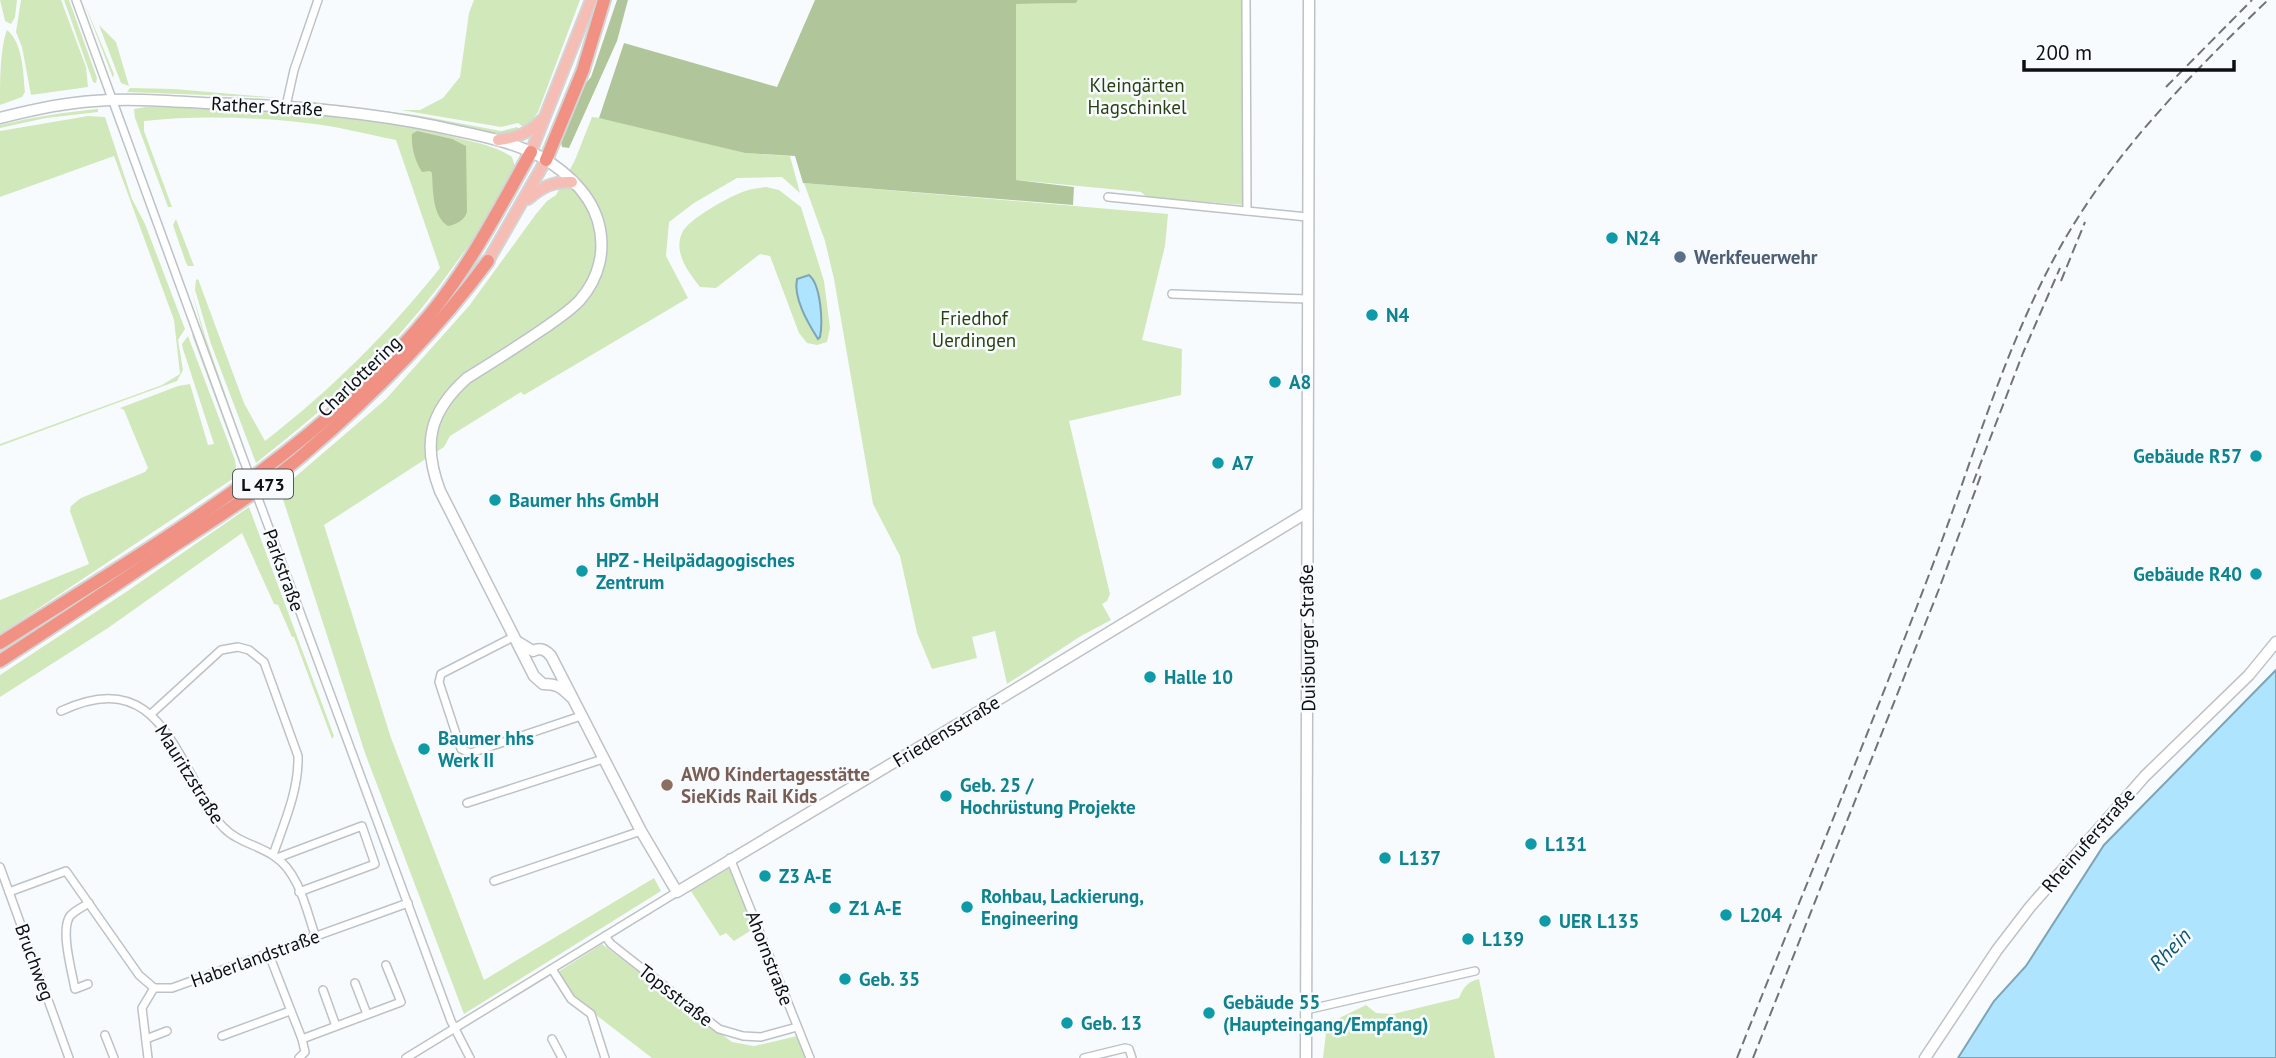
<svg xmlns="http://www.w3.org/2000/svg" width="2276" height="1058" viewBox="0 0 2276 1058" font-family="'PT Sans',sans-serif">
  <style>
    .green { fill: #d1e8bb }
    .forest { fill: #b0c69a }
    .water { fill: #aee4fd; stroke: #7ea4b6; stroke-width: 2 }
    .lines { fill: none; stroke-linecap: round; stroke-linejoin: round }
    .street-casing { stroke: #bdc2c7; stroke-width: 10 }
    .secondary-casing { stroke: #bdc2c7; stroke-width: 13 }
    .primary-casing { stroke: #d3d4d4; stroke-width: 14 }
    .highway-casing { stroke: #d3d4d4; stroke-width: 16 }
    .street { stroke: #fff; stroke-width: 7 }
    .secondary { stroke: #fff; stroke-width: 10 }
    .primary { stroke: #f6bdb5; stroke-width: 10 }
    .highway { stroke: #f09183; stroke-width: 12 }
    .rail { stroke: #717375; stroke-width: 2; stroke-dasharray: 10 5; stroke-linecap: butt }
    .street-bridge-casing { stroke: #bdc2c7; stroke-width: 10; stroke-linecap: butt }
    .street-bridge { stroke: #fff; stroke-width: 7 }
    .culture-dot { fill: #0f9aa8; stroke: #f8fbfe; stroke-width: 2.5 }
    .service-dot { fill: #5c6f8a; stroke: #f8fbfe; stroke-width: 2.5 }
    .education-dot { fill: #8d6e63; stroke: #f8fbfe; stroke-width: 2.5 }
    .labels { text-anchor: middle; dominant-baseline: central; stroke-width: 5; stroke-linejoin: round; paint-order: stroke }
    .shield { fill: #f8fbfe; stroke: #545657; stroke-width: 2 }
    .shield-label { font-size: 18px; font-weight: bold; fill: #0d0f10 }
    .park-label { font-size: 19px; fill: #2b4010; stroke: #f8fbfe }
    .street-label { font-size: 19px; fill: #0d0f10; stroke: #f8fbfe }
    .culture-label { font-size: 19px; font-weight: bold; fill: #0d838f; stroke: #f8fbfe; text-anchor: start }
    .service-label { font-size: 19px; font-weight: bold; fill: #4e5e75; stroke: #f8fbfe; text-anchor: start }
    .education-label { font-size: 19px; font-weight: bold; fill: #785e54; stroke: #f8fbfe; text-anchor: start }
    .water-label { font-size: 21px; font-style: italic; fill: #0e556d; stroke: #f8fbfe }
  </style>
  <rect width="100%" height="100%" fill="#f8fbfe"/>
  <g class="green">
    <polygon points="0,0 17,0 15,17 11,24 5,21"/>
    <polygon points="21,0 61,0 86,67 88,87 31,95 22,47 16,32"/>
    <polygon points="64,0 69,0 97,78 96,83 93,82"/>
    <polygon points="83,0 114,74 113,78"/>
    <polygon points="474,0 580,0 538,112 526,129 518,123 501,127 401,110 420,110 443,98 460,77 469,13"/>
    <polygon points="1078,0 1243,0 1244,205 1147,197 1141,192 1016,180 1016,4 1076,3"/>
    <polygon points="99,25 116,42 129,86 121,83"/>
    <path d="M7,30C23,43 23,72 25,92L22,97L0,105C0,83 0,48 7,30Z"/>
    <polygon points="130,88 174,89 280,98 127,92"/>
    <polygon points="298,100 416,115 501,131 517,127 522,132 503,135"/>
    <path d="M145,107C250,108 360,110 462,139C478,143 498,147 512,157L515,166L473,243L470,244C456,262 443,282 428,300C379,363 318,414 256,463L211,344L195,290L196,280L198,279L244,403L265,441C332,389 387,334 440,268L396,140C366,134 336,126 306,123C253,117 197,115 144,121V131L172,207H168L135,118L134,109Z"/>
    <path d="M98,109V112L46,118L0,128V125C33,117 65,112 98,109Z"/>
    <polygon points="88,116 105,117 132,199 145,224 185,329 178,340 183,370 177,381 0,446 0,444 162,385 180,374 174,320 114,156 0,197 0,131"/>
    <polygon points="592,117 614,120 745,153 790,156 800,193 782,177 737,178 694,203 669,222 666,256 688,298 524,395 521,392 450,436 444,447 324,525 391,738 484,980 654,878 661,891 464,1014 365,753 280,490 386,399 469,306 536,214 547,201 556,195 575,160"/>
    <polygon points="804,183 1168,214 1165,246 1142,340 1182,349 1181,395 1069,421 1110,594 1107,601 1102,604 1111,620 1081,636 1007,684 995,631 972,637 977,658 932,669 917,633 900,556 873,504 834,279 825,241"/>
    <path d="M766,187L779,190L801,207L824,281L830,328L827,342L817,345L807,343L799,333L770,256L760,254L716,288L700,287C689,273 673,253 682,233C688,219 730,196 745,191C751,189 759,188 766,187Z"/>
    <polygon points="176,219 194,266 188,266 186,263 173,225"/>
    <polygon points="191,288 205,336 247,456 204,338"/>
    <polygon points="193,334 240,461 239,462 192,335"/>
    <polygon points="188,336 235,460 237,476 0,634 0,600 89,564 70,511 71,506 81,498 145,472 148,468 124,410 120,408 178,386 190,384 208,445 214,444 183,349 182,344"/>
    <polygon points="249,507 334,736 332,739 294,637 292,637 278,605 274,604 242,533 108,628 0,697 0,675 126,592"/>
    <polygon points="728,869 732,870 755,928 734,941 726,933 720,936 691,891"/>
    <polygon points="602,944 732,1042 754,1046 797,1036 807,1058 652,1058 574,998 558,972"/>
    <path d="M1479,979L1495,1058H1323L1327,1024L1366,1005L1376,1013L1393,1014L1459,998C1463,988 1468,981 1479,979Z"/>
  </g>
  <g class="forest">
    <polygon points="617,0 628,0 617,41 569,148 562,147 561,142 582,87 591,77"/>
    <polygon points="815,0 1078,0 1076,3 1016,4 1016,180 1074,187 1073,205 803,183 795,156 745,153 599,118 624,43 777,87"/>
    <path d="M417,131L452,139L466,146L467,212C465,220 455,225 448,226C432,216 433,189 432,173L430,171L422,172C415,161 411,147 412,134Z"/>
  </g>
  <g class="water">
    <path d="M809,275C821,285 823,322 820,337L818,339C808,323 793,298 797,279Z"/>
    <polygon points="2276,670 2276,1058 1958,1058 1994,1001 2026,966 2104,845"/>
  </g>
  <g class="lines">
    <g class="street-casing">
      <g id="street">
        <polyline points="76,0 244,461"/>
        <polyline points="1246,0 1247,211"/>
        <polyline points="286,106 294,70 318,0"/>
        <polyline points="1108,197 1307,217"/>
        <polyline points="1172,294 1307,299"/>
        <polyline points="262,509 451,1021 470,1058"/>
        <polyline points="515,636 441,674 439,682 461,749 471,753 581,716"/>
        <path d="M61,711C146,671 168,734 203,796C209,806 215,819 223,827C237,842 258,845 274,856C299,872 306,909 315,935"/>
        <path d="M151,714L221,650L238,647L249,650L264,662L298,756C299,790 284,823 273,855"/>
        <polyline points="467,803 603,759"/>
        <polyline points="277,858 362,826 375,864 299,892"/>
        <polyline points="730,858 810,1058"/>
        <polyline points="0,867 69,1058"/>
        <polyline points="494,881 641,831"/>
        <polyline points="9,892 66,871 139,975 154,988"/>
        <polyline points="605,936 611,944 719,1029 743,1036 761,1037 797,1027"/>
        <polyline points="268,952 302,1039"/>
        <polyline points="552,969 571,999 591,1014 605,1058"/>
        <polyline points="355,983 367,1014"/>
        <path d="M88,984L75,989C72,972 60,930 70,916C75,910 83,907 89,903"/>
        <polyline points="154,988 172,988 408,903"/>
        <polyline points="323,990 336,1026"/>
        <polyline points="1306,1010 1475,971"/>
        <polyline points="105,1035 114,1058"/>
        <polyline points="222,1036 290,1011"/>
        <polyline points="146,1039 167,1031"/>
        <polyline points="552,1039 562,1058"/>
        <polyline points="148,1058 142,1008 154,988"/>
        <polyline points="299,1058 305,1052 302,1039 401,1002 386,965"/>
        <polyline points="406,1058 677,892"/>
        <polyline points="1084,1058 1125,1048 1129,1049 1132,1058"/>
      </g>
    </g>
    <g class="secondary-casing">
      <g id="secondary">
        <path d="M0,118C31,110 62,103 94,101C130,98 168,101 205,103C290,105 375,112 458,131C482,136 506,141 529,151C558,164 589,190 598,221C606,249 600,277 580,300C570,311 556,320 543,329C518,346 493,362 467,378C429,412 422,444 440,491L534,676L543,684C557,684 561,687 571,697"/>
        <path d="M518,642L533,651C541,647 546,650 551,656L641,831L677,892L973,715L1306,513"/>
        <polyline points="1306,1058 1309,0"/>
        <polyline points="1925,1058 1997,950 2030,907 2145,776 2249,675 2276,642"/>
      </g>
    </g>
    <g class="primary-casing">
      <g id="primary">
        <path d="M498,140C517,138 529,133 543,119"/>
        <polyline points="531,152 591,0"/>
        <path d="M528,199C542,187 553,181 572,182"/>
        <polyline points="488,261 546,160"/>
      </g>
    </g>
    <g class="highway-casing">
      <g id="highway">
        <polyline points="546,160 583,70 604,0"/>
        <path d="M0,643C152,546 315,454 431,313C471,264 500,207 531,152"/>
        <path d="M0,661C60,622 119,583 178,543C221,515 265,487 304,454C372,396 435,333 488,261"/>
      </g>
    </g>
    <use href="#street" class="street"/>
    <use href="#secondary" class="secondary"/>
    <use href="#primary" class="primary"/>
    <use href="#highway" class="highway"/>
    <g class="rail">
      <polyline points="2166,87 2252,0"/>
      <polyline points="2061,281 2085,222"/>
      <polyline points="1973,483 2023,353 2060,268"/>
      <path d="M1737,1058C1805,887 1876,716 1941,543C1979,440 2010,333 2066,237C2119,147 2193,72 2268,0"/>
      <polyline points="1753,1058 1939,589 1981,475"/>
    </g>
    <g class="street-bridge-casing">
      <polyline id="street-bridge" points="244,461 262,509"/>
    </g>
    <use href="#street-bridge" class="street-bridge"/>
  </g>
  <g class="culture-dot">
    <circle cx="1612" cy="238" r="7"/>
    <circle cx="1372" cy="315" r="7"/>
    <circle cx="1275" cy="382" r="7"/>
    <circle cx="2256" cy="456" r="7"/>
    <circle cx="1218" cy="463" r="7"/>
    <circle cx="495" cy="500" r="7"/>
    <circle cx="582" cy="571" r="7"/>
    <circle cx="2256" cy="574" r="7"/>
    <circle cx="1150" cy="677" r="7"/>
    <circle cx="424" cy="749" r="7"/>
    <circle cx="946" cy="796" r="7"/>
    <circle cx="1531" cy="844" r="7"/>
    <circle cx="1385" cy="858" r="7"/>
    <circle cx="765" cy="876" r="7"/>
    <circle cx="967" cy="907" r="7"/>
    <circle cx="835" cy="908" r="7"/>
    <circle cx="1726" cy="915" r="7"/>
    <circle cx="1545" cy="921" r="7"/>
    <circle cx="1468" cy="939" r="7"/>
    <circle cx="845" cy="979" r="7"/>
    <circle cx="1209" cy="1013" r="7"/>
    <circle cx="1067" cy="1023" r="7"/>
  </g>
  <circle class="service-dot" cx="1680" cy="257" r="7"/>
  <circle class="education-dot" cx="667" cy="785" r="7"/>
  <g class="labels">
    <rect class="shield" x="233" y="469.5" width="60" height="29" rx="5"/>
    <g class="shield-label">
      <text x="263" y="484">L 473</text>
    </g>
    <g class="park-label">
      <text x="1137" y="85">Kleingärten<tspan x="1137" dy="22">Hagschinkel</tspan></text>
      <text x="974" y="318">Friedhof<tspan x="974" dy="22">Uerdingen</tspan></text>
    </g>
    <g class="street-label">
      <text transform="translate(267 106) rotate(3)">Rather Straße</text>
      <text transform="translate(359 376) rotate(-44)">Charlottering</text>
      <text transform="translate(284 570) rotate(70)">Parkstraße</text>
      <text transform="translate(1307 638) rotate(-91)">Duisburger Straße</text>
      <text transform="translate(946 731) rotate(-31)">Friedensstraße</text>
      <text transform="translate(190 774) rotate(58)">Mauritzstraße</text>
      <text transform="translate(2088 840) rotate(-49)">Rheinuferstraße</text>
      <text transform="translate(255 958) rotate(-20)">Haberlandstraße</text>
      <text transform="translate(770 958) rotate(69)">Ahornstraße</text>
      <text transform="translate(35 962) rotate(70)">Bruchweg</text>
      <text transform="translate(676 995) rotate(38)">Topsstraße</text>
    </g>
    <g class="culture-label">
      <text x="1626" y="238">N24</text>
      <text x="1386" y="315">N4</text>
      <text x="1289" y="382">A8</text>
      <text x="2242" y="456" text-anchor="end">Gebäude R57</text>
      <text x="1232" y="463">A7</text>
      <text x="509" y="500">Baumer hhs GmbH</text>
      <text x="596" y="560">HPZ - Heilpädagogisches<tspan x="596" dy="22">Zentrum</tspan></text>
      <text x="2242" y="574" text-anchor="end">Gebäude R40</text>
      <text x="1164" y="677">Halle 10</text>
      <text x="438" y="738">Baumer hhs<tspan x="438" dy="22">Werk II</tspan></text>
      <text x="960" y="785">Geb. 25 /<tspan x="960" dy="22">Hochrüstung Projekte</tspan></text>
      <text x="1545" y="844">L131</text>
      <text x="1399" y="858">L137</text>
      <text x="779" y="876">Z3 A-E</text>
      <text x="981" y="896">Rohbau, Lackierung,<tspan x="981" dy="22">Engineering</tspan></text>
      <text x="849" y="908">Z1 A-E</text>
      <text x="1740" y="915">L204</text>
      <text x="1559" y="921">UER L135</text>
      <text x="1482" y="939">L139</text>
      <text x="859" y="979">Geb. 35</text>
      <text x="1223" y="1002">Gebäude 55<tspan x="1223" dy="22">(Haupteingang/Empfang)</tspan></text>
      <text x="1081" y="1023">Geb. 13</text>
    </g>
    <g class="service-label">
      <text x="1694" y="257">Werkfeuerwehr</text>
    </g>
    <g class="education-label">
      <text x="681" y="774">AWO Kindertagesstätte<tspan x="681" dy="22">SieKids Rail Kids</tspan></text>
    </g>
    <g class="water-label">
      <text transform="translate(2170 949) rotate(-46)">Rhein</text>
    </g>
  </g>
  <path d="M2024 60v10h210v-10" fill="none" stroke="#0d0f10" stroke-width="3.5"/>
  <text x="2035" y="60" font-size="21" fill="#0d0f10" stroke="#f8fbfe" stroke-width="5" paint-order="stroke">200 m</text>
</svg>
